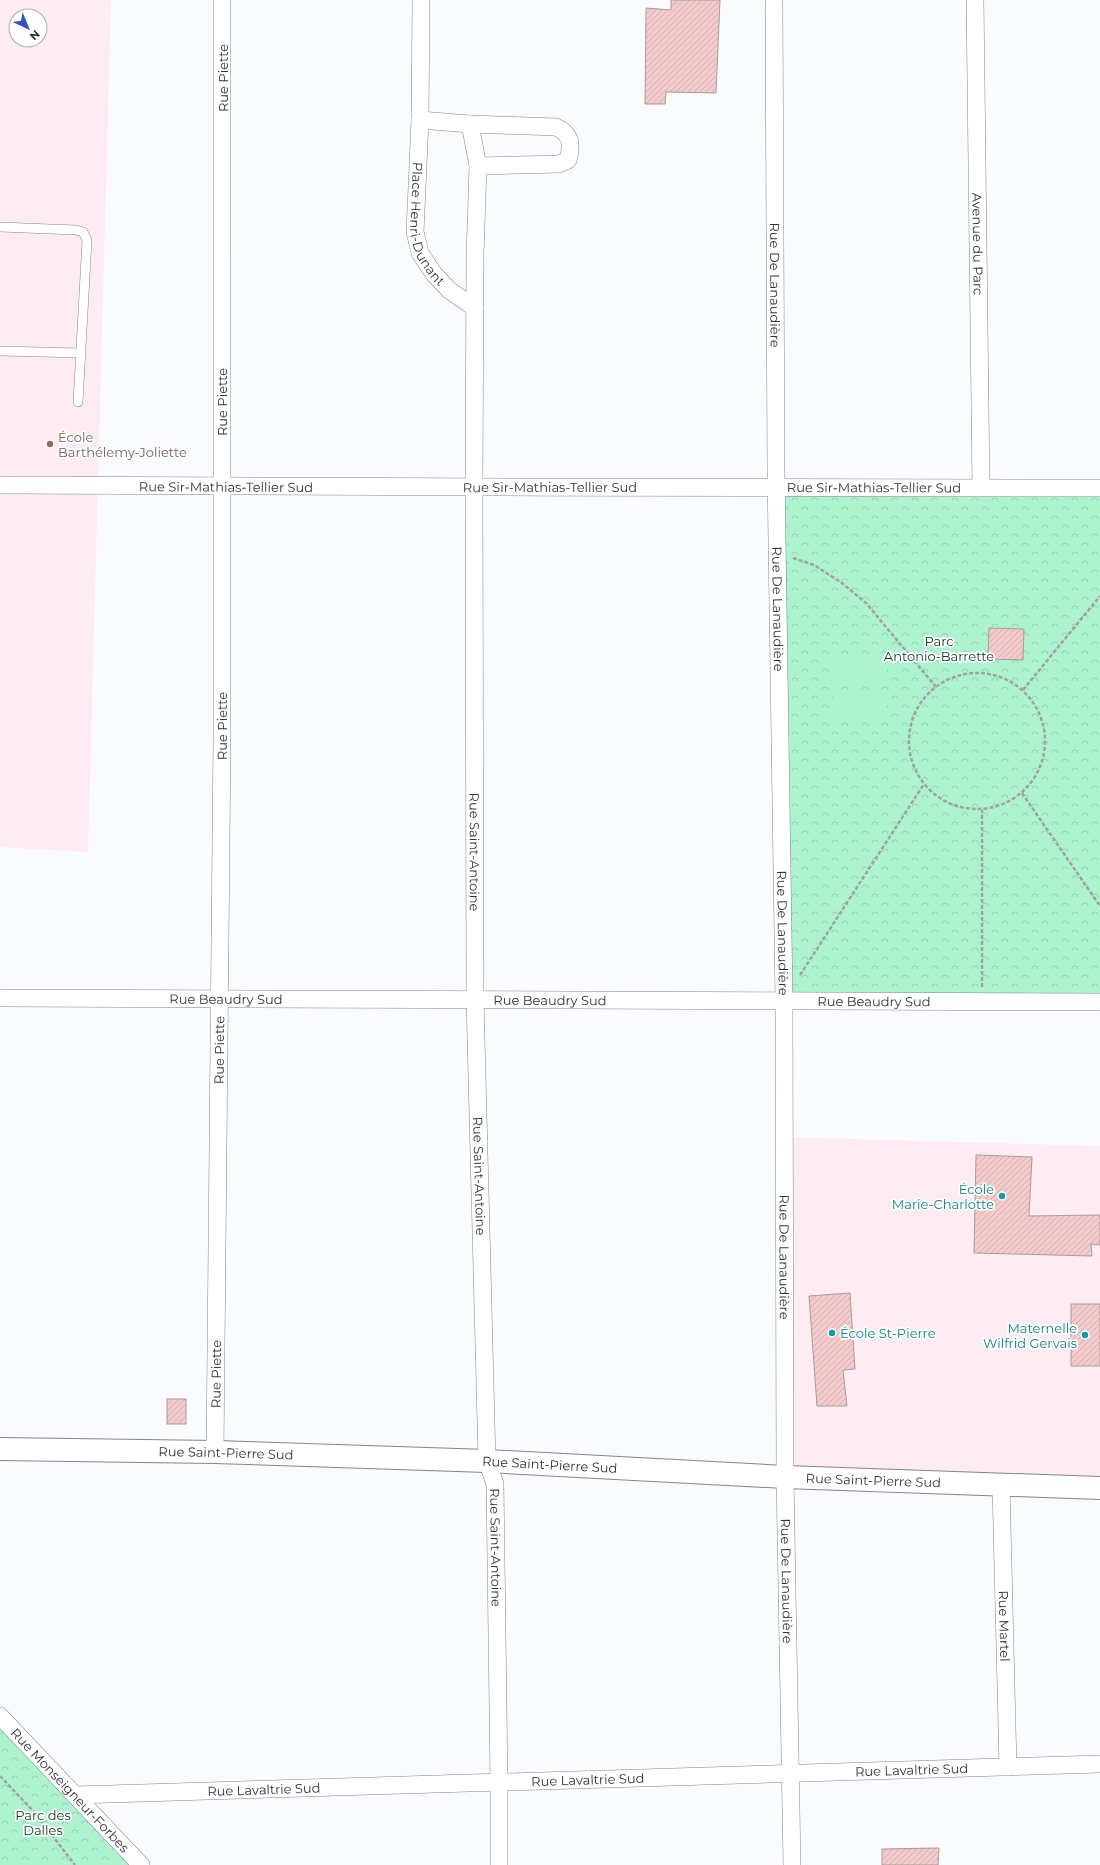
<svg xmlns="http://www.w3.org/2000/svg" width="1100" height="1865" viewBox="0 0 1100 1865" font-family="Montserrat,sans-serif">
  <style>
    .education { fill: #ffebf2; fill-rule: evenodd }
    .park { fill: url(#park-crowns) }
    .garden { fill: #adf4ce }
    .building { fill: url(#building-hatch); stroke: #a79c9b }
    .lines { fill: none; stroke-linecap: round; stroke-linejoin: round }
    .lane-casing { stroke: #83848d; stroke-width: 10 }
    .street-casing { stroke: #83848d; stroke-width: 18 }
    .secondary-casing { stroke: #83848d; stroke-width: 24 }
    .path { stroke: #a1a2a6; stroke-width: 2.5; stroke-dasharray: 4 2; stroke-linecap: butt }
    .lane { stroke: #fff; stroke-width: 9 }
    .street { stroke: #fff; stroke-width: 17 }
    .secondary { stroke: #fff; stroke-width: 22 }
    .education-dot { fill: #8d6e63; stroke: #fff; stroke-width: 1.5 }
    .culture-dot { fill: #0f9aa8; stroke: #fff; stroke-width: 1.5 }
    .labels { text-anchor: middle; dominant-baseline: central; stroke-width: 3.5; stroke-linejoin: round; paint-order: stroke }
    .street-label { font-size: 13px; fill: #343539; stroke: #fff }
    .education-label { font-size: 13px; fill: #785e54; stroke: #fff; text-anchor: start }
    .park-label { font-size: 13px; fill: #0d3725; stroke: #fff }
    .culture-label { font-size: 13px; fill: #0d838f; stroke: #fff; text-anchor: end }
  </style>
  <defs>
    <pattern id="park-crowns" width="20" height="18" patternUnits="userSpaceOnUse"><rect width="20" height="18" fill="#adf4ce"/><path d="M2 6a3 3 0 1 1 6 0M12 15a3 3 0 1 1 6 0" fill="none" stroke="#95d2b2"/></pattern>
    <pattern id="building-hatch" width="6" height="6" patternUnits="userSpaceOnUse"><rect width="6" height="6" fill="#f3cbca"/><path d="M-1 1l2-2M0 6l6-6M5 7l2-2" fill="none" stroke="#d1afae"/></pattern>
  </defs>
  <rect width="100%" height="100%" fill="#fafbff"/>
  <g class="education">
    <path d="M0,0H111L88,852L0,847ZM16,16H40V40H16Z"/>
    <polygon points="779,1137 1100,1146 1100,1488 785,1477"/>
  </g>
  <g class="park">
    <polygon points="776,486 1100,488 1100,1002 784,1000"/>
    <polygon points="0,1716 141,1865 0,1865"/>
  </g>
  <g class="garden">
    <rect x="832" y="656" width="55" height="25"/>
    <polygon points="833,692 887,692 887,717 832,717"/>
  </g>
  <g class="building">
    <polygon points="671,0 720,0 716,93 666,92 665,104 645,104 646,8 671,10"/>
    <polygon points="989,628 1024,629 1023,660 988,659"/>
    <polygon points="976,1155 1032,1157 1029,1216 1100,1215 1100,1245 1091,1244 1092,1256 974,1253"/>
    <polygon points="850,1293 855,1369 843,1370 847,1406 817,1406 809,1296"/>
    <rect x="1071" y="1304" width="29" height="62"/>
    <rect x="167" y="1399" width="19" height="25"/>
    <polygon points="939,1848 938,1865 882,1865 882,1849"/>
  </g>
  <g class="lines">
    <g class="lane-casing">
      <g id="lane">
        <polyline points="0,227 76,230 83,232 87,240 78,402"/>
        <polyline points="0,351 81,353"/>
      </g>
    </g>
    <g class="street-casing">
      <g id="street">
        <path id="s1" d="M421,0L420,120L415,232L420,253L434,274L449,290L475,308"/>
        <path id="s2" d="M774,0L776,473L784,1000L785,1477L792,1865"/>
        <path id="s3" d="M975,0L981,487"/>
        <path id="s4" d="M420,120L470,124L478,166L475,255L474,486L475,999L487,1461L495,1484L499,1782V1865"/>
        <path d="M470,124L556,127C572,134 572,145 568,160L559,164L478,166"/>
        <path id="s5" d="M0,485C367,489 733,486 1100,488"/>
        <path id="s6" d="M0,998L1100,1002"/>
        <path id="s7" d="M215,1452L222,739V0"/>
        <path id="s8" d="M1001,1485L1008,1767"/>
        <path id="s9" d="M0,1716L141,1865"/>
        <path id="s10" d="M76,1795L1100,1764"/>
      </g>
    </g>
    <g class="secondary-casing">
      <g id="secondary">
        <path id="s11" d="M0,1449L215,1452L487,1461L785,1477L1100,1488"/>
      </g>
    </g>
    <g class="path">
      <polyline points="793,558 814,565 842,583 866,603 936,687"/>
      <circle cx="977" cy="741" r="68"/>
      <polyline points="1023,690 1100,596"/>
      <polyline points="1022,793 1100,906"/>
      <polyline points="800,975 924,784"/>
      <polyline points="982,987 982,810"/>
      <polyline points="0,1776 35,1813 75,1865"/>
    </g>
    <use href="#lane" class="lane"/>
    <use href="#street" class="street"/>
    <use href="#secondary" class="secondary"/>
  </g>
  <circle class="education-dot" cx="50" cy="444" r="4"/>
  <g class="culture-dot">
    <circle cx="1002" cy="1196" r="4"/>
    <circle cx="832" cy="1333" r="4"/>
    <circle cx="1085" cy="1335" r="4"/>
  </g>
  <g class="labels">
    <g class="street-label">
      <text transform="translate(223 78) rotate(-90)">Rue Piette</text>
      <text stroke="none"><textPath href="#s1" startOffset="227">Place Henri-Dunant</textPath></text>
      <text stroke="none"><textPath href="#s3" startOffset="244">Avenue du Parc</textPath></text>
      <text stroke="none"><textPath href="#s2" startOffset="285">Rue De Lanaudière</textPath></text>
      <text transform="translate(222 402) rotate(-90)">Rue Piette</text>
      <text stroke="none"><textPath href="#s5" startOffset="226">Rue Sir-Mathias-Tellier Sud</textPath></text>
      <text stroke="none"><textPath href="#s5" startOffset="550">Rue Sir-Mathias-Tellier Sud</textPath></text>
      <text stroke="none"><textPath href="#s5" startOffset="874">Rue Sir-Mathias-Tellier Sud</textPath></text>
      <text stroke="none"><textPath href="#s2" startOffset="609">Rue De Lanaudière</textPath></text>
      <text stroke="none"><textPath href="#s7" startOffset="726">Rue Piette</textPath></text>
      <text stroke="none"><textPath href="#s4" startOffset="779">Rue Saint-Antoine</textPath></text>
      <text stroke="none"><textPath href="#s2" startOffset="933">Rue De Lanaudière</textPath></text>
      <text stroke="none"><textPath href="#s6" startOffset="226">Rue Beaudry Sud</textPath></text>
      <text stroke="none"><textPath href="#s6" startOffset="550">Rue Beaudry Sud</textPath></text>
      <text stroke="none"><textPath href="#s6" startOffset="874">Rue Beaudry Sud</textPath></text>
      <text stroke="none"><textPath href="#s7" startOffset="402">Rue Piette</textPath></text>
      <text stroke="none"><textPath href="#s4" startOffset="1103">Rue Saint-Antoine</textPath></text>
      <text stroke="none"><textPath href="#s2" startOffset="1257">Rue De Lanaudière</textPath></text>
      <text stroke="none"><textPath href="#s7" startOffset="78">Rue Piette</textPath></text>
      <text stroke="none"><textPath href="#s11" startOffset="226">Rue Saint-Pierre Sud</textPath></text>
      <text stroke="none"><textPath href="#s11" startOffset="550">Rue Saint-Pierre Sud</textPath></text>
      <text stroke="none"><textPath href="#s11" startOffset="874">Rue Saint-Pierre Sud</textPath></text>
      <text stroke="none"><textPath href="#s4" startOffset="1476">Rue Saint-Antoine</textPath></text>
      <text stroke="none"><textPath href="#s2" startOffset="1581">Rue De Lanaudière</textPath></text>
      <text stroke="none"><textPath href="#s8" startOffset="141">Rue Martel</textPath></text>
      <text stroke="none"><textPath href="#s10" startOffset="836">Rue Lavaltrie Sud</textPath></text>
      <text stroke="none"><textPath href="#s10" startOffset="512">Rue Lavaltrie Sud</textPath></text>
      <text stroke="none"><textPath href="#s10" startOffset="188">Rue Lavaltrie Sud</textPath></text>
      <text stroke="none"><textPath href="#s9" startOffset="102">Rue Monseigneur-Forbes</textPath></text>
    </g>
    <g class="education-label">
      <text x="58" y="437">École<tspan x="58" dy="15">Barthélemy-Joliette</tspan></text>
    </g>
    <g class="park-label">
      <text x="939" y="641">Parc<tspan x="939" dy="15">Antonio-Barrette</tspan></text>
      <text x="43" y="1815">Parc des<tspan x="43" dy="15">Dalles</tspan></text>
    </g>
    <g class="culture-label">
      <text x="994" y="1189">École<tspan x="994" dy="15">Marie-Charlotte</tspan></text>
      <text x="1077" y="1328">Maternelle<tspan x="1077" dy="15">Wilfrid Gervais</tspan></text>
      <text x="840" y="1333" text-anchor="start">École St-Pierre</text>
    </g>
  </g>
  <g transform="translate(28 28) rotate(136)"><circle r="19" fill="#ffffff" stroke="#aeaeb0"/>
  <path d="M0-3L7 15L0 10L-7 15Z" fill="#3253c4"/>
  <text y="-6" font-size="11" font-weight="bold" text-anchor="middle" fill="#343539">N</text>
  </g>
</svg>
